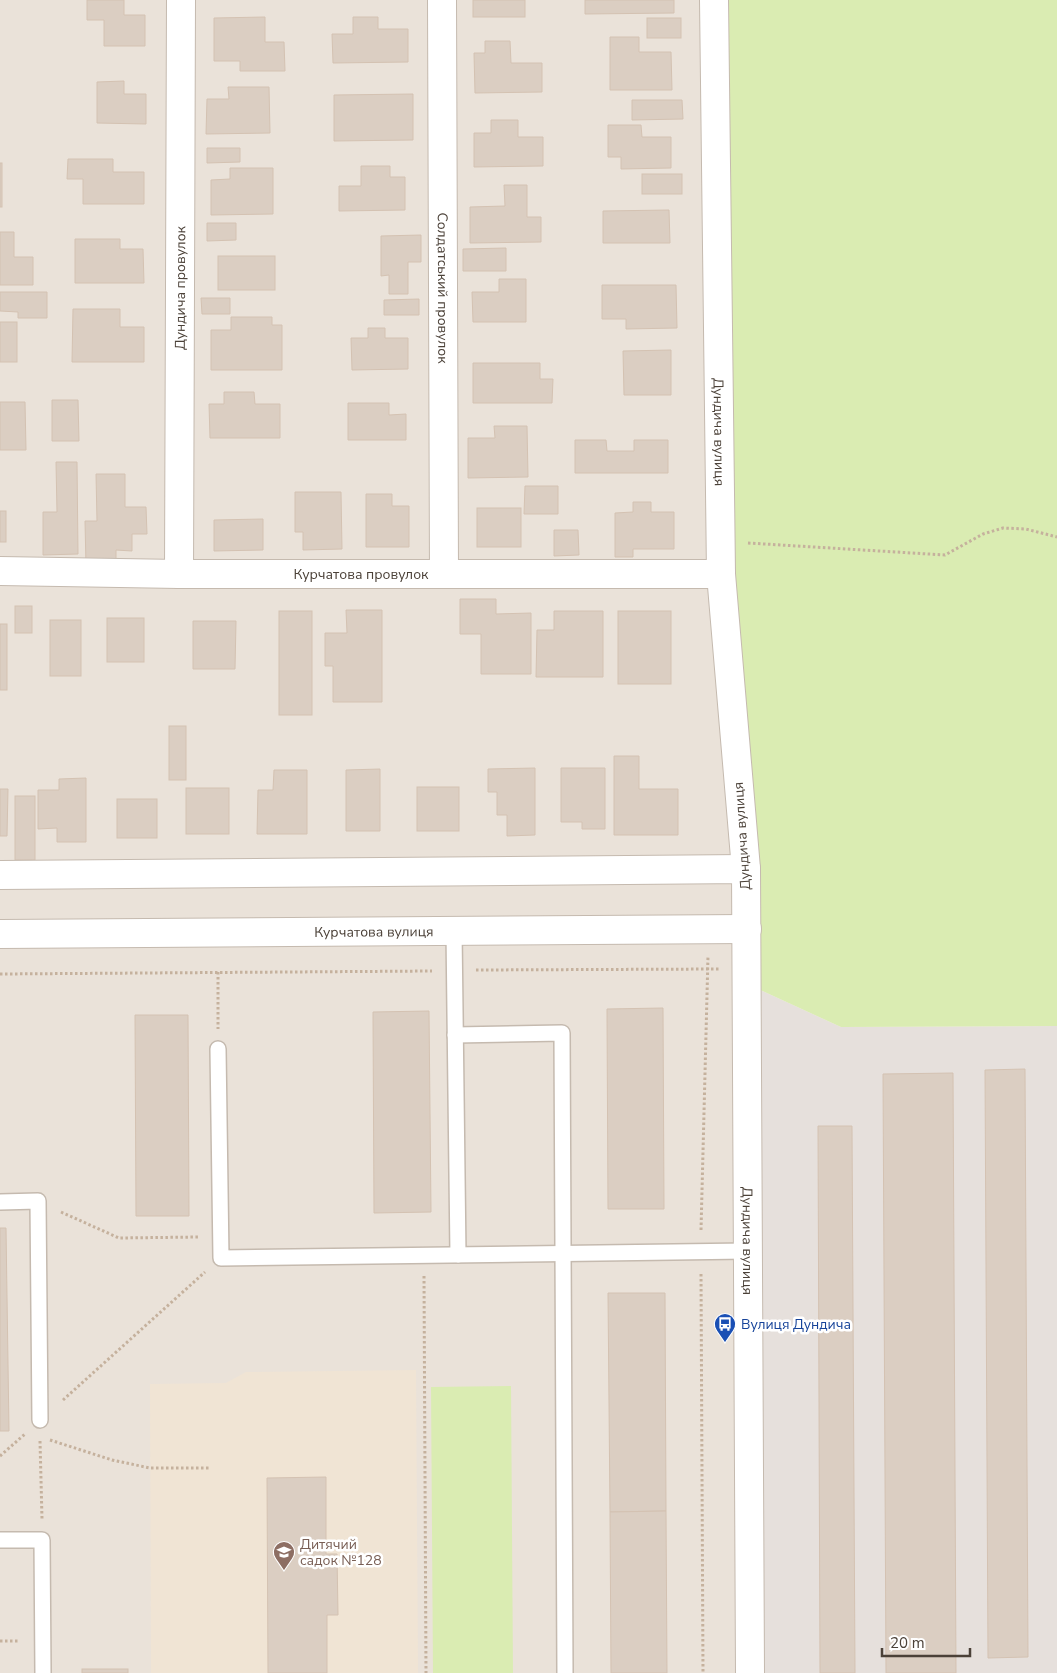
<svg xmlns="http://www.w3.org/2000/svg" width="1057" height="1673" viewBox="0 0 1057 1673" font-family="'Nunito Sans',sans-serif">
  <style>
    .residential { fill: #eae2d9 }
    .industrial { fill: #e6e0dc }
    .education { fill: #f0e4d4 }
    .green { fill: #daecb2 }
    .building { fill: #dbcec2; stroke: #d4c2b2 }
    .lines { fill: none; stroke-linecap: round; stroke-linejoin: round }
    .service-casing { stroke: #c5baaf; stroke-width: 18 }
    .minor-casing { stroke: #c5baaf; stroke-width: 30 }
    .tertiary-casing { stroke: #c5baaf; stroke-width: 30 }
    .path { stroke: #c5b19d; stroke-width: 3; stroke-dasharray: 2.5 2.5; stroke-linecap: butt }
    .service { stroke: #fff; stroke-width: 15 }
    .minor { stroke: #fff; stroke-width: 28 }
    .tertiary { stroke: #fff; stroke-width: 28 }
    .labels { text-anchor: middle; dominant-baseline: central; stroke-width: 5; stroke-linejoin: round; paint-order: stroke }
    .street-label { font-size: 14px; fill: #4b4138; stroke: #fff }
    .transit-label { font-size: 14px; fill: #164399; stroke: #fff; text-anchor: start }
    .education-label { font-size: 14px; fill: #785e54; stroke: #fff; text-anchor: start }
  </style>
  <rect width="100%" height="100%" fill="#f6f1eb"/>
  <polygon class="residential" points="0,0 714,0 743,832 750,1673 0,1673"/>
  <polygon class="industrial" points="747,984 841,1027 1057,1026 1057,1673 750,1673"/>
  <polygon class="education" points="416,1370 418,1673 151,1673 150,1384 226,1383 246,1372"/>
  <g class="green">
    <polygon points="714,0 1057,0 1057,1026 841,1027 747,984 743,832"/>
    <polygon points="511,1386 513,1673 433,1673 431,1387"/>
  </g>
  <g class="building">
    <polygon points="87,0 124,0 124,15 145,15 145,46 104,46 104,20 87,20"/>
    <rect x="473" y="0" width="52" height="17"/>
    <polygon points="585,0 674,0 674,13 585,14"/>
    <polygon points="265,17 265,42 284,42 285,71 240,71 240,61 214,61 214,18"/>
    <polygon points="353,17 378,17 378,29 408,29 408,62 333,63 332,34 353,34"/>
    <rect x="647" y="18" width="34" height="20"/>
    <polygon points="610,37 639,37 639,52 671,52 672,90 610,90"/>
    <polygon points="485,41 510,41 511,63 542,63 542,92 475,93 474,53 485,53"/>
    <polygon points="124,81 124,94 146,94 146,124 97,123 97,82"/>
    <polygon points="228,87 269,87 270,133 206,134 207,99 229,99"/>
    <polygon points="413,94 413,140 334,141 334,95"/>
    <polygon points="632,100 682,100 683,119 632,120"/>
    <polygon points="491,120 518,120 518,137 543,137 543,166 474,167 474,133 491,133"/>
    <polygon points="608,125 641,125 642,137 671,137 671,168 621,169 621,157 608,157"/>
    <polygon points="207,148 240,148 240,162 207,163"/>
    <polygon points="68,159 113,159 113,172 144,172 144,204 83,204 83,179 67,179"/>
    <rect x="0" y="163" width="2" height="44"/>
    <polygon points="361,166 390,166 390,177 405,177 405,210 339,211 339,186 361,186"/>
    <polygon points="230,168 273,168 273,214 211,215 211,180 230,179"/>
    <rect x="642" y="174" width="40" height="20"/>
    <polygon points="504,185 527,185 527,217 541,217 541,242 470,243 470,207 505,206"/>
    <polygon points="669,210 670,243 603,243 603,211"/>
    <polygon points="207,223 236,223 236,240 207,241"/>
    <polygon points="0,232 14,232 14,257 33,257 33,285 0,285"/>
    <polygon points="421,235 421,262 408,262 408,294 389,294 389,275 381,276 381,236"/>
    <polygon points="75,239 120,239 120,249 143,249 144,283 75,283"/>
    <polygon points="506,248 506,271 463,271 463,249"/>
    <rect x="218" y="256" width="57" height="34"/>
    <polygon points="499,279 526,279 526,322 473,322 472,292 499,292"/>
    <polygon points="602,285 676,285 677,328 626,329 626,319 602,319"/>
    <polygon points="0,292 47,292 47,318 18,318 18,312 0,311"/>
    <polygon points="201,298 230,298 230,314 202,314"/>
    <polygon points="419,299 419,315 384,315 384,300"/>
    <polygon points="73,309 120,309 120,327 144,327 144,362 72,362"/>
    <polygon points="231,317 272,317 272,325 282,325 282,370 211,370 211,330 231,330"/>
    <rect x="0" y="322" width="17" height="40"/>
    <polygon points="368,328 385,328 385,338 408,338 408,369 352,370 351,338 368,338"/>
    <polygon points="671,350 671,395 624,395 623,351"/>
    <polygon points="473,363 540,363 540,379 553,379 552,403 473,403"/>
    <polygon points="224,392 254,392 255,404 280,404 280,438 210,438 209,404 224,404"/>
    <polygon points="52,400 78,400 79,441 52,441"/>
    <polygon points="0,402 25,402 26,450 0,450"/>
    <polygon points="348,403 389,403 389,415 406,414 406,440 348,440"/>
    <polygon points="494,426 527,426 528,477 468,478 468,438 495,438"/>
    <polygon points="575,440 606,440 607,451 634,451 634,440 668,440 668,473 575,473"/>
    <polygon points="56,462 77,462 78,554 43,555 43,512 57,512"/>
    <polygon points="96,474 125,474 125,507 146,507 147,534 132,534 132,551 116,550 116,566 86,566 85,521 97,521"/>
    <polygon points="525,486 558,486 558,514 524,514"/>
    <polygon points="295,492 341,492 342,549 303,550 303,532 295,532"/>
    <polygon points="366,494 392,494 392,506 409,506 409,547 366,547"/>
    <polygon points="633,502 651,502 651,512 674,512 674,549 633,549 633,557 615,557 615,513 633,512"/>
    <rect x="477" y="508" width="44" height="39"/>
    <rect x="0" y="511" width="6" height="31"/>
    <polygon points="263,519 263,550 214,551 214,520"/>
    <polygon points="554,530 578,530 579,555 554,556"/>
    <polygon points="460,599 496,599 496,614 531,613 531,674 481,674 481,634 460,634"/>
    <rect x="15" y="606" width="17" height="27"/>
    <polygon points="346,610 382,610 382,702 333,702 333,666 325,666 325,633 347,633"/>
    <rect x="279" y="611" width="33" height="104"/>
    <polygon points="554,611 603,611 603,677 536,677 537,630 554,630"/>
    <rect x="618" y="611" width="53" height="73"/>
    <rect x="107" y="618" width="37" height="44"/>
    <rect x="50" y="620" width="31" height="56"/>
    <polygon points="193,621 236,621 235,669 193,669"/>
    <rect x="0" y="624" width="7" height="66"/>
    <rect x="169" y="726" width="17" height="54"/>
    <polygon points="614,756 639,756 639,789 678,789 678,835 614,835"/>
    <polygon points="535,768 535,835 507,836 507,815 497,815 497,792 488,792 488,769"/>
    <polygon points="561,768 605,768 605,829 582,829 582,822 561,822"/>
    <polygon points="380,769 380,831 346,831 346,770"/>
    <polygon points="274,770 307,770 307,834 257,834 258,790 273,790"/>
    <polygon points="86,778 86,842 57,842 57,828 38,829 38,790 59,790 59,779"/>
    <rect x="417" y="787" width="42" height="44"/>
    <rect x="186" y="788" width="43" height="46"/>
    <polygon points="0,789 8,789 7,836 0,836"/>
    <rect x="15" y="796" width="20" height="64"/>
    <rect x="117" y="799" width="40" height="39"/>
    <polygon points="663,1008 664,1209 608,1209 607,1009"/>
    <polygon points="429,1011 431,1212 374,1213 373,1012"/>
    <polygon points="135,1015 188,1015 189,1216 136,1216"/>
    <polygon points="1025,1069 1028,1657 988,1658 985,1070"/>
    <polygon points="953,1073 956,1673 886,1673 883,1074"/>
    <polygon points="818,1126 852,1126 855,1673 820,1673"/>
    <polygon points="0,1228 6,1228 9,1431 0,1431"/>
    <polygon points="608,1293 665,1293 666,1511 610,1512"/>
    <polygon points="326,1477 326,1554 337,1554 338,1615 327,1615 327,1673 268,1673 267,1478"/>
    <polygon points="666,1511 667,1673 611,1673 610,1512"/>
    <rect x="82" y="1669" width="46" height="4"/>
  </g>
  <g class="lines">
    <g class="service-casing">
      <g id="service">
        <polyline points="454,931 458,1255"/>
        <polyline points="455,1035 562,1033 565,1673"/>
        <polyline points="218,1049 221,1258 747,1251"/>
        <polyline points="0,1202 38,1201 40,1420"/>
        <polyline points="0,1540 42,1540 43,1673"/>
      </g>
    </g>
    <g class="minor-casing">
      <g id="minor">
        <path id="s1" d="M442,0L444,574"/>
        <path id="s2" d="M714,0L721,574L746,869"/>
        <path id="s3" d="M0,571L179,574H721"/>
        <path id="s4" d="M179,574L181,0"/>
      </g>
    </g>
    <g class="tertiary-casing">
      <g id="tertiary">
        <path id="s5" d="M0,875L746,869L750,1673"/>
        <path id="s6" d="M0,934L747,929"/>
      </g>
    </g>
    <g class="path">
      <polyline points="748,543 945,555 983,534 1003,528 1026,529 1057,537"/>
      <polyline points="476,970 719,969"/>
      <polyline points="218,972 218,1029"/>
      <polyline points="0,974 432,971"/>
      <polyline points="61,1212 119,1238 199,1237"/>
      <polyline points="701,1230 708,956"/>
      <polyline points="701,1274 703,1673"/>
      <polyline points="424,1276 426,1673"/>
      <polyline points="63,1400 205,1272"/>
      <polyline points="50,1440 112,1460 150,1468 211,1468"/>
      <polyline points="40,1441 42,1519"/>
      <polyline points="0,1456 25,1434"/>
      <polyline points="0,1641 20,1641"/>
    </g>
    <use href="#service" class="service"/>
    <use href="#minor" class="minor"/>
    <use href="#tertiary" class="tertiary"/>
  </g>
  <defs>
    <g id="bus-pin" transform="scale(1.125)"><path d="M0 17L-7.5 6A9.5 9.5 0 1 1 7.5 6Z" fill="#1a4fb4" stroke="#fff"/><path d="M-5-6H5V4H4V6H2V4H-2V6H-4V4H-5ZM-3.5-4V0h7V-4ZM-3.5 1.2v1.5H-2V1.2ZM2 1.2v1.5H3.5V1.2Z" fill="#fff"/></g>
    <g id="school-pin" transform="scale(1.125)"><path d="M0 17L-7.5 6A9.5 9.5 0 1 1 7.5 6Z" fill="#8d6e63" stroke="#fff"/><path d="M0-5L7-2L0 1L-7-2ZM-4 1L0 2.5L4 1V4Q0 6-4 4Z" fill="#fff"/></g>
  </defs>
  <g fill-rule="evenodd">
    <use href="#bus-pin" x="725" y="1324"/>
    <use href="#school-pin" x="284" y="1552"/>
  </g>
  <g class="labels">
    <g class="street-label">
      <text stroke="none"><textPath href="#s4" startOffset="286">Дундича провулок</textPath></text>
      <text stroke="none"><textPath href="#s1" startOffset="288">Солдатський провулок</textPath></text>
      <text stroke="none"><textPath href="#s2" startOffset="432">Дундича вулиця</textPath></text>
      <text stroke="none"><textPath href="#s3" startOffset="361">Курчатова провулок</textPath></text>
      <text transform="translate(742 836) rotate(-94)">Дундича вулиця</text>
      <text stroke="none"><textPath href="#s6" startOffset="374">Курчатова вулиця</textPath></text>
      <text stroke="none"><textPath href="#s5" startOffset="1118">Дундича вулиця</textPath></text>
    </g>
    <g class="transit-label">
      <text x="741" y="1324">Вулиця Дундича</text>
    </g>
    <g class="education-label">
      <text x="300" y="1544">Дитячий<tspan x="300" dy="16">садок №128</tspan></text>
    </g>
  </g>
  <path d="M882 1648v8h88v-8" fill="none" stroke="#4b4138" stroke-width="2.5"/>
  <text x="890" y="1648" font-size="15" fill="#4b4138" stroke="#ffffff" stroke-width="4" paint-order="stroke">20 m</text>
</svg>
